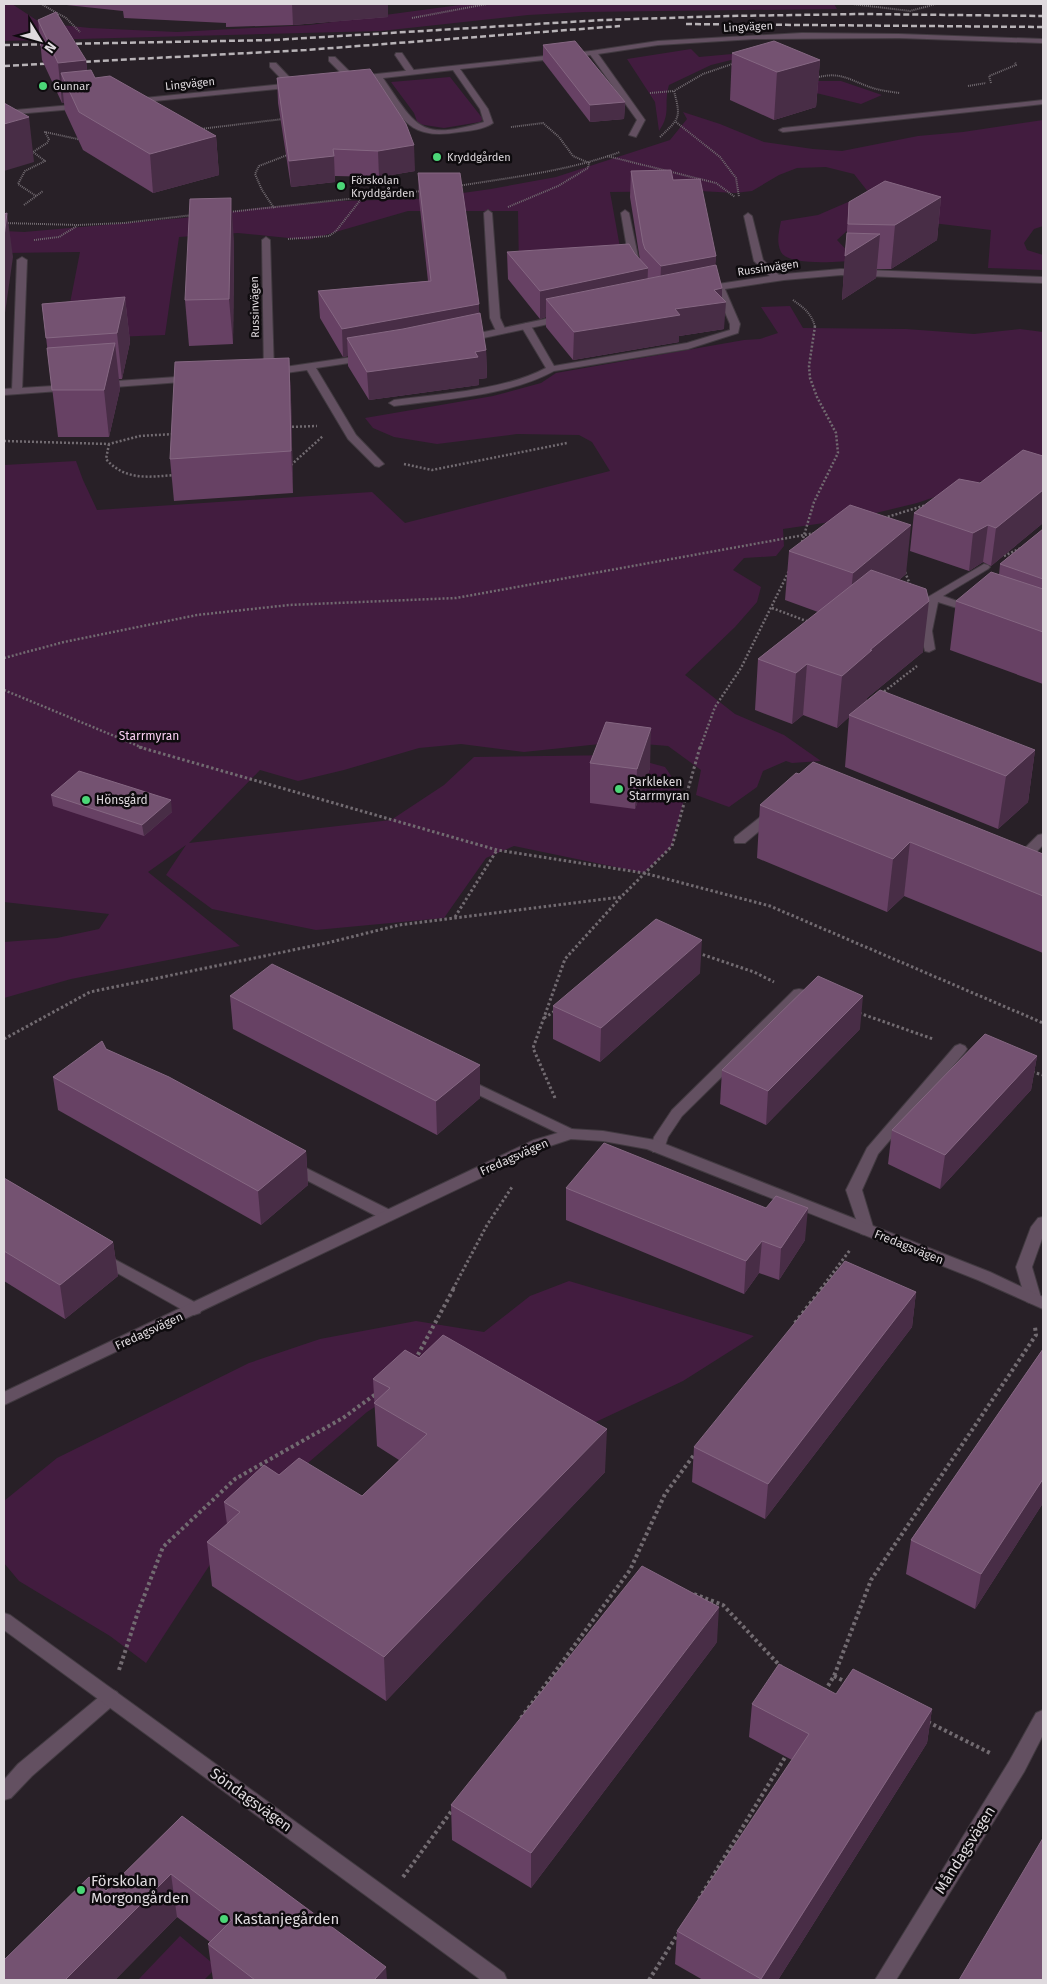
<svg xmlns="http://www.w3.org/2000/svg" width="1047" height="1984" viewBox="0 0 1047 1984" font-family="'Fira Sans',sans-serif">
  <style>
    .green { fill: #421c3f }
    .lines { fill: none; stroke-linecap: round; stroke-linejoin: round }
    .service-casing { stroke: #423a41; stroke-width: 2 }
    .minor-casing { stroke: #423a41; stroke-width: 2 }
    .path-far3 { stroke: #726b71; stroke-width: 2; stroke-dasharray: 1 1; stroke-linecap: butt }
    .path-far2 { stroke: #726b71; stroke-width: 2.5; stroke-dasharray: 2 2; stroke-linecap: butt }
    .path-far1 { stroke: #726b71; stroke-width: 3; stroke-dasharray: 2.5 2.5; stroke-linecap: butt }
    .path { stroke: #726b71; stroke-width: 4; stroke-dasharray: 3 3; stroke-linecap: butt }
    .service { fill: #635061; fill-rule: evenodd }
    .minor { fill: #635061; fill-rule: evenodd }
    .rail { stroke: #b8b3b7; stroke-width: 2.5; stroke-dasharray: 6 3; stroke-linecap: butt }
    .wall { fill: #674164 }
    .shaded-wall { fill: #482d46 }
    .building { fill: #745271; stroke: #856782 }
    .poi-dot { fill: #4bd677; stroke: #0e0b0e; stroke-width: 2 }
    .labels { text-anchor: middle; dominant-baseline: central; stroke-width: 5; stroke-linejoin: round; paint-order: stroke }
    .far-street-label { font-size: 11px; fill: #dfdade; stroke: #0e0b0e }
    .far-poi-label { font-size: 11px; fill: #dfdade; stroke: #0e0b0e; text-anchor: start }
    .park-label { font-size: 12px; fill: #f9d0f3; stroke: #0e0b0e }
    .poi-label { font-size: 12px; fill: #dfdade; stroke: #0e0b0e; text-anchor: start }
    .street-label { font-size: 12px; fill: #dfdade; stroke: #0e0b0e }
    .near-street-label { font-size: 15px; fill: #dfdade; stroke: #0e0b0e }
    .near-poi-label { font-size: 15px; fill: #dfdade; stroke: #0e0b0e; text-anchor: start }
  </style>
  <rect width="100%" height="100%" fill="#282027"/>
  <g class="green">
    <polygon points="4,4 12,4 41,23 90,28 177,32 310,25 467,4 834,4 837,9 584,12 528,15 381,31 4,41"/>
    <path d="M691,49L699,57L732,54L739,58L711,65L669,85C663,105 672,112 659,131L655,102L627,59Z"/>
    <polygon points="450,77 483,119 480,122 444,128 418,124 414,113 391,82"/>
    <polygon points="817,81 841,81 882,95 861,104 812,92"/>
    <path d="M683,112L720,124L764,142L813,149L842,151L918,136L963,132L1043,120V226L1034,229L1024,243L1027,250L1043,255V270L988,268L991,230L899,219L848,230L837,240L857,261C841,261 789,267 781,252C776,242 779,231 781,221L818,215L869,193L854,174L826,167L797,168L779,175L752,191L735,193L700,191L610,192L623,264L519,272L518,211H408L308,240L238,233L179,237L165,335L63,339L80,252L4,253V231L24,232L183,218L266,207L340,201L420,199L491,189L556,177L670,140L687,119Z"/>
    <polygon points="790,306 803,328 906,329 974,334 1020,329 1043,332 1043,499 982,481 917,503 851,519 783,529 784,546 776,556 744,558 733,570 761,587 757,602 735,627 685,675 735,714 784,735 821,761 792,763 786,761 763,771 757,787 729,807 696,795 701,770 668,746 619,742 524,752 461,744 419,748 344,770 298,781 260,770 189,843 391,820 444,785 474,757 621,755 665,767 685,796 672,846 644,873 514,846 486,858 444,918 316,930 212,909 166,875 186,845 148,872 240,946 71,979 4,998 4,942 57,938 99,929 109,914 4,902 4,465 76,461 83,480 97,510 372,492 405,523 610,471 592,442 579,435 517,434 437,444 394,437 373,428 365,418 493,396 541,383 556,373 744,340 760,339 778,333 761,307"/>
    <polygon points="569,1281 754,1336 683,1381 585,1427 408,1386 367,1412 235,1526 146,1663 110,1636 19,1581 4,1563 4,1501 57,1458 249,1363 320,1339 416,1321 484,1332 530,1296"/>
    <polygon points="180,1936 217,1967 204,1980 138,1980"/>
  </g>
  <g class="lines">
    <g class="service-casing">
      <g id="service">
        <polygon points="590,51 596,51 645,120 636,137 629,135 637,120 589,53"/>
        <polygon points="396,53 402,53 415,72 414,74 408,74 395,55"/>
        <polygon points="329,57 335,57 355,77 355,81 349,81 329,61"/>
        <polygon points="270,63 276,63 295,83 295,87 289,87 270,67"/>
        <polygon points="1043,100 1043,104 783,132 779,130 783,128"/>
        <polygon points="488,210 492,213 500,318 506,331 501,334 496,331 490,318 484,213"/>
        <polygon points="625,210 629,213 640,266 635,269 630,266 621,213"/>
        <polygon points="748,213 752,216 763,260 780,276 780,280 774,280 754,261 744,216"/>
        <polygon points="266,237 270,240 274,373 269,376 264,373 262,240"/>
        <polygon points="22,257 27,260 22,391 17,394 12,391 17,260"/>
        <path d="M719,284L724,287L740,324L738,333L688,349L554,371C509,396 444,399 394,406L389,403L394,400C440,394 505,390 546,368L521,326L526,323L531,326L554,366L687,343L730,330V324L714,287Z"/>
        <polygon points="984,564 988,565 990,567 988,569 943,596 977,608 979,610 973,613 938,602 932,631 935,649 929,652 925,651 920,631 928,597"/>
        <polygon points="773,809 779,813 777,816 745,843 735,843 734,840 735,837 769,810"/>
        <polygon points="1043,834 1043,845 1024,865 1014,865 1013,862 1014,859 1038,835"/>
        <polygon points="799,989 804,990 806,993 804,996 682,1116 668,1137 663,1152 653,1152 651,1148 654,1137 672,1110 794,990"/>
        <polygon points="960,1044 965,1046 967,1049 965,1052 878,1154 862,1190 874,1230 871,1234 866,1235 861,1234 846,1190 867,1148 955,1046"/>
        <polygon points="463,1077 576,1131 578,1134 576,1137 566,1137 458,1085 456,1082 458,1079"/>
        <polygon points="292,1161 392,1211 395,1215 392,1219 387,1220 382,1219 287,1170 285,1166 287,1162"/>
        <polygon points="1043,1217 1043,1236 1032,1267 1041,1298 1039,1302 1033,1304 1027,1302 1025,1298 1016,1267 1031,1227 1038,1218"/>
        <polygon points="101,1252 200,1305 202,1309 200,1313 194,1315 188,1313 96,1261 93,1257 96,1253"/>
        <polygon points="111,1689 117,1692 120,1697 117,1702 32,1776 11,1798 4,1800 4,1780 18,1764 105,1692"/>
      </g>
    </g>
    <g class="minor-casing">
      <g id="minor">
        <path d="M802,33L899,34L1043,39V43L899,38L754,39L658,45L591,55L460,69L488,109L493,123C485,129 470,131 459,132C406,141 402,117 376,78L358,80L354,78L358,76L591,51L658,41ZM453,70L480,109L484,122C420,141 417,128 383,78Z"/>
        <polygon points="294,83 297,83 297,87 134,103 130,101 134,99"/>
        <polygon points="83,104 87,106 86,108 4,115 4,111"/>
        <polygon points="841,269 1043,277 1043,283 841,275 784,280 705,292 700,289 705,286 784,274"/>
        <polygon points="564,315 569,318 567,320 465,342 460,339 465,336"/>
        <polygon points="366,355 369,356 369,360 316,368 356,435 384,464 379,467 375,466 348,439 307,370 271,375 266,372 271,369"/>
        <polygon points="192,376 195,377 195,381 101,388 96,385 101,382"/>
        <polygon points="70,385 73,386 73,390 4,395 4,389"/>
        <polygon points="571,1129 603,1131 655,1140 990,1272 1043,1297 1043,1309 978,1280 647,1149 603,1141 571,1139 544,1148 4,1405 4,1392 534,1140"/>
        <polygon points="4,1613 10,1615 504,1973 507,1980 481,1980 4,1630"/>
        <polygon points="1043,1710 1043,1735 1024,1772 896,1980 875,1980 1010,1760 1036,1713"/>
      </g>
    </g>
    <g class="path-far3">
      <polyline points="41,4 66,18 80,32"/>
      <polyline points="852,4 910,11 936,4"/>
      <polyline points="412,18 487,4"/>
      <path d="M815,78C843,70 851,82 876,89C884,91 892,92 900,93"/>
      <polyline points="991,83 989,76 1016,65 1015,62"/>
      <polyline points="968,86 986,83"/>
      <polyline points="650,93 674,91"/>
      <polyline points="676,122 720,157 736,178 739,197"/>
      <polyline points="200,129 283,119"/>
      <path d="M660,137C680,118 681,118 674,91L703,74L735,63"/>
      <polyline points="607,156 716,183 735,197"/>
      <path d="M458,186C513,177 568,171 620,152"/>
      <polyline points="36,196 18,184 25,171 45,161 33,152 47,143 49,139 45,132 82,140"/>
      <polyline points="24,205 43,191"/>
      <polyline points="508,207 558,186 588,168 589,163 573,156 559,137 543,123 511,127"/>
      <polyline points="274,208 262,190 255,174 259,166 290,154"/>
      <polyline points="229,212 422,191"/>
      <polyline points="4,223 78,225 124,223 193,215"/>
      <polyline points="288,239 329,236 336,231 362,198"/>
      <polyline points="34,240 59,237 77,226"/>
      <path d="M793,300C804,308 812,314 815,327"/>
    </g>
    <g class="path-far2">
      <polyline points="288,427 317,426"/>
      <polyline points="4,441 109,444 140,436 174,434"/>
      <path d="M109,444L106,459C125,481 149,477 175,475"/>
      <polyline points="404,464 432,470 567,443"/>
      <polyline points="291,465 323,436"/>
      <polyline points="884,518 926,505"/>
      <polyline points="802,542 814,502 838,453 836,433 817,397 810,378 809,366 815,326"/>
      <polyline points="1004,556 1023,547"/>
      <polyline points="905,572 911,587"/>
      <polyline points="772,608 809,622"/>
      <polyline points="4,658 64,642 197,615 289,605 456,598 815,533"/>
      <polyline points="4,690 143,748"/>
      <polyline points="881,694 917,666"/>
      <polyline points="700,748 715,707 741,668 789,571"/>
    </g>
    <g class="path-far1">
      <polyline points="139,747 497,850 644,873 770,906 1043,1023"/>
      <polyline points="455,917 497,850"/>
      <polyline points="698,953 754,972 774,982"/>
      <polyline points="859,1013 933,1039"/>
      <polyline points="544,1018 555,1011"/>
      <polyline points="4,1039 90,992 327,943 399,925 621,897"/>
      <polyline points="1032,1072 1043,1075"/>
      <polyline points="555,1098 533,1048 565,959 621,897 672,846 700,747"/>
      <polyline points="453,1289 487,1225 512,1187"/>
      <polyline points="821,1289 850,1250"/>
    </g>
    <g class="path">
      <polyline points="795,1323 822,1288"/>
      <polyline points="415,1360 454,1288"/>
      <polyline points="694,1594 723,1605 781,1667"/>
      <polyline points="119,1670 138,1612 163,1547 235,1479 343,1418 377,1393"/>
      <polyline points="834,1676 848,1683"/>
      <polyline points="825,1691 834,1676 871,1580 1036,1335 1035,1327"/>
      <polyline points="521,1718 630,1570 665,1494 694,1455"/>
      <polyline points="928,1722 992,1754"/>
      <polyline points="403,1877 453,1809"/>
      <polyline points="699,1899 787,1754"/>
      <polyline points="649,1980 679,1932"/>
    </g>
    <use href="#service" class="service"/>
    <use href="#minor" class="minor"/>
    <g class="rail">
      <polyline points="686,24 1043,27"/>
      <polyline points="4,45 274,40 603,20 728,16 863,14 1043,16"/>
      <polyline points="4,66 306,50 620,26"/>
    </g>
  </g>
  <g class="wall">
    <polygon points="57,4 388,4 388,17 293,25 226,27 226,23 124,18 123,11"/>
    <polygon points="38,20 86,60 87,71 95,78 216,136 219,175 153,193 83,150 65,111 64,103 62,103 42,60"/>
    <polygon points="543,45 625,102 624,119 590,122 543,61"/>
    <polygon points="732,53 820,60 816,107 774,120 730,100"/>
    <polygon points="277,78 415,171 379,177 335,176 335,182 291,187 278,103"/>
    <polygon points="631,171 673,180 716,256 715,265 722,288 722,298 724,329 679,336 679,342 573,360 546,327 546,317 540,319 508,279 507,252 635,254 640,260 630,197"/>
    <polygon points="418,173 479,304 479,313 486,350 487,378 479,379 479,385 369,400 348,366 348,356 343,357 320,318 318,291 428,281 419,199"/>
    <polygon points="941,197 937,240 891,269 877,269 876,278 842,300 849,202"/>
    <polygon points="234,241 233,344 189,346 185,300"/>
    <polygon points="125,297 130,342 122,379 119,379 120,389 109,437 58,437 42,304"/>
    <polygon points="289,358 291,399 293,493 174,501 170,459"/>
    <polygon points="1043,456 1043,523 991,566 983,562 969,571 910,551 914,513 980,483"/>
    <polygon points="1043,529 1043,684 950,650 956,601 999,575 1000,564"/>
    <polygon points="789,551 906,574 899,580 923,652 867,698 867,700 1035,750 1028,802 998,829 845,767 849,717 837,728 803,715 792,724 755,710 758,659 818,612 785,600"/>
    <polygon points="590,763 650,768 635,809 590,803"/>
    <polygon points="51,795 172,812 144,836 53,806"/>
    <polygon points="760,805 1043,854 1043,953 904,896 887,912 757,858"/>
    <polygon points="700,973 600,1062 553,1039 553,1006"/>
    <polygon points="230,996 480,1065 480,1098 437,1135 233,1029"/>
    <polygon points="860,1029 766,1125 720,1104 722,1070"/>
    <polygon points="106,1049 306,1151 308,1185 261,1225 58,1110 53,1077"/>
    <polygon points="1037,1056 1031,1090 940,1189 888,1164 892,1130"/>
    <polygon points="4,1178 113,1242 118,1276 65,1319 4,1281"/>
    <polygon points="566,1188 805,1240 779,1280 759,1273 744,1294 566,1220"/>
    <polygon points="916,1292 912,1327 765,1519 692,1482 694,1447"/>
    <polygon points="1043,1349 1043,1503 975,1609 906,1574 911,1540"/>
    <polygon points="373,1379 605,1472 386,1701 212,1586 207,1542 227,1524 224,1502 279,1475 362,1496 399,1460 377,1446"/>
    <polygon points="717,1642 531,1888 452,1840 451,1805"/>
    <polygon points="836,1694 932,1709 927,1743 778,1980 703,1980 675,1964 677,1931 792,1760 749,1737 752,1704"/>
    <polygon points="182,1816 387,1980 213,1980 208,1944 210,1942 177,1917 115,1980 4,1980 106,1891"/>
  </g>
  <g class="shaded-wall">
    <polygon points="292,4 388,4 388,17 293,25"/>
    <polygon points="86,60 90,101 61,73 64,103 62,103 58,63"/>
    <polygon points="820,60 816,107 774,120 777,72"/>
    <polygon points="625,102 624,119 590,122 590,105"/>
    <polygon points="29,117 34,162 4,171 4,124"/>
    <polygon points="216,136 219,175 153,193 150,154"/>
    <polygon points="414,145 415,171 379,177 378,151"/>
    <polygon points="334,156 335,182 291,187 289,161"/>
    <polygon points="941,197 937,240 891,269 895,225"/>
    <polygon points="231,198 234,241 233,344 229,299"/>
    <polygon points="7,213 13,257 4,320 4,237"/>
    <polygon points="880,234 876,278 842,300 845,256"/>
    <polygon points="716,256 714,282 660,293 661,266"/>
    <polygon points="648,268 647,295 546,299 546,317 540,319 540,291"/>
    <polygon points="722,288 722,302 726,302 724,329 679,336 679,342 573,360 574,332 714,290"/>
    <polygon points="125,297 130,342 122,379 117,333"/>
    <polygon points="479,304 479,332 347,338 348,356 343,357 342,329"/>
    <polygon points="115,343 120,389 109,437 104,390"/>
    <polygon points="486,350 487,378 479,379 479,385 369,400 367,372"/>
    <polygon points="289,358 291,399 293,493 291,451"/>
    <polygon points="1043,490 1043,523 991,566 996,528"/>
    <polygon points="911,525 906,574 848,623 853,573"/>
    <polygon points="988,525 983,562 969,571 973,533"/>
    <polygon points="929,601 923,652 867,698 867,701 849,715 849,717 837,728 842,676 870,650"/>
    <polygon points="807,664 803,715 792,724 796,673"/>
    <polygon points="651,728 650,768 635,809 637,769"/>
    <polygon points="1035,750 1028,802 998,829 1006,776"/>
    <polygon points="171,800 172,812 144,836 142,825"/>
    <polygon points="910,842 904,896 887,912 893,859"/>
    <polygon points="702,940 700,973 600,1062 601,1028"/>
    <polygon points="863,996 860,1029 766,1125 768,1091"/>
    <polygon points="1037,1056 1031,1090 940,1189 945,1155"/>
    <polygon points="480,1065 480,1098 437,1135 436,1101"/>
    <polygon points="306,1151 308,1185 261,1225 258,1191"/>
    <polygon points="808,1208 805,1240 779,1280 781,1248"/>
    <polygon points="762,1241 759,1273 744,1294 746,1261"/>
    <polygon points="113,1242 118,1276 65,1319 60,1285"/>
    <polygon points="916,1292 912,1327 765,1519 768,1484"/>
    <polygon points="607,1429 605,1472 386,1701 384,1657"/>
    <polygon points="1043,1479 1043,1503 975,1609 981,1574"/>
    <polygon points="719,1607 717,1642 531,1888 531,1853"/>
    <polygon points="932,1709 927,1743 778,1980 761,1980"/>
    <polygon points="171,1874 177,1917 115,1980 65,1980"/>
    <polygon points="386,1967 387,1980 374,1980"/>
  </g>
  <g class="building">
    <polygon points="56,12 86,60 58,63 38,20"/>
    <polygon points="575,41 625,102 590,105 543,45"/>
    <polygon points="774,41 820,60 777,72 732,53"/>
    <polygon points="370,69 406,124 414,145 378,151 333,149 334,156 289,161 277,78"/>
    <polygon points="91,70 95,78 110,76 216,136 150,154 79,112 61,73"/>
    <polygon points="4,103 29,117 4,124"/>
    <polygon points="671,170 673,180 700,179 716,256 661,266 645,249 643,243 631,171"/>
    <polygon points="418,173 460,173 479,304 342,329 318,291 431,281"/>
    <polygon points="885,181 941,197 895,225 848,224 849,202"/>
    <polygon points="231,198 229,299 185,300 190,199"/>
    <polygon points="7,213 4,237 4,214"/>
    <polygon points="847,233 880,234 845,256"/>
    <polygon points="629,244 635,254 648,268 540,291 507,252"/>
    <polygon points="716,265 722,288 714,290 726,302 675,309 680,315 574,332 546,299"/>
    <polygon points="125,297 117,333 46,338 42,304"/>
    <polygon points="480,313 486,350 475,352 478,357 367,372 347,338 403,329"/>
    <polygon points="115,343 104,390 52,390 47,348"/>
    <polygon points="289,358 291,451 170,459 175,362"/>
    <polygon points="1023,450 1043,456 1043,490 996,528 988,525 973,533 914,513 959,479 980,483"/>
    <polygon points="850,505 911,525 853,573 789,551"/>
    <polygon points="1043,529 1043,579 1000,564"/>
    <polygon points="871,570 926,589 929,601 870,650 872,650 842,676 807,664 796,673 758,659"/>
    <polygon points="991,572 1043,589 1043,632 956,601"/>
    <polygon points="880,690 1035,750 1006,776 849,715"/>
    <polygon points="606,722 651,728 637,769 590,763"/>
    <polygon points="813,762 1043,854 1043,896 910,842 893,859 760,805 796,773 799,774"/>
    <polygon points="79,771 171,800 142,825 51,795"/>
    <polygon points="656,919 702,940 601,1028 553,1006"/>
    <polygon points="272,964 480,1065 436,1101 230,996"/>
    <polygon points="818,976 863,996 768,1091 722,1070"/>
    <polygon points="985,1034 1037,1056 945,1155 892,1130"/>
    <polygon points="102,1041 106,1049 169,1077 306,1151 258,1191 53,1077"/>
    <polygon points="604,1143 766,1208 776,1196 808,1208 781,1248 762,1241 746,1261 566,1188"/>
    <polygon points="4,1178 113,1242 60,1285 4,1251"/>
    <polygon points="845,1261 916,1292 768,1484 694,1447"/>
    <polygon points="443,1335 607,1429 384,1657 207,1542 240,1512 224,1502 264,1465 279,1475 299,1458 362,1496 427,1434 374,1403 390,1388 373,1379 405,1350 419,1358"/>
    <polygon points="1043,1349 1043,1479 981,1574 911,1540"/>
    <polygon points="642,1566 719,1607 531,1853 451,1805"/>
    <polygon points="779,1664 836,1694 853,1669 932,1709 761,1979 677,1931 809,1734 752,1704"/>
    <polygon points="182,1816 386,1967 374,1980 255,1980 208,1944 232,1920 171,1874 65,1980 4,1980 4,1960 89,1877 106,1891"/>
    <polygon points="1043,1838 1043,1980 959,1980"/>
  </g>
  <g class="poi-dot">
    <circle cx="43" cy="86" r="5"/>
    <circle cx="437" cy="157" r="5"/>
    <circle cx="341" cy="186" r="5"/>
    <circle cx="619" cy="789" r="5"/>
    <circle cx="86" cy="800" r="5"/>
    <circle cx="81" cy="1890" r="5"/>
    <circle cx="224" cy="1919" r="5"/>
  </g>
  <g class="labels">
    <g class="far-street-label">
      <text transform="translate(748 27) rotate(-3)">Lingvägen</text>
      <text transform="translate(190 84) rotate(-6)">Lingvägen</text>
      <text transform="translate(768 268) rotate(-8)">Russinvägen</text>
      <text transform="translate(255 307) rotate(-91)">Russinvägen</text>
    </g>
    <g class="far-poi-label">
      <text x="53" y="86">Gunnar</text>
      <text x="447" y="157">Kryddgården</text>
      <text x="351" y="180">Förskolan<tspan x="351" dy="13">Kryddgården</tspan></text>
    </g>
    <g class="park-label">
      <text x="149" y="736">Starrmyran</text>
    </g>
    <g class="poi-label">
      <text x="629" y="782">Parkleken<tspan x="629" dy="14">Starrmyran</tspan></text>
      <text x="96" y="800">Hönsgård</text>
    </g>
    <g class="street-label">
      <text transform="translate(514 1157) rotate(-24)">Fredagsvägen</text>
      <text transform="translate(909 1247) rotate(22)">Fredagsvägen</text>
      <text transform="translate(149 1331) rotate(-25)">Fredagsvägen</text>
    </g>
    <g class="near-street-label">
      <text transform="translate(251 1800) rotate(36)">Söndagsvägen</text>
      <text transform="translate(965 1850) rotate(-58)">Måndagsvägen</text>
    </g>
    <g class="near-poi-label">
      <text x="91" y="1881">Förskolan<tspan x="91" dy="17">Morgongården</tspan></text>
      <text x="234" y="1919">Kastanjegården</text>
    </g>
  </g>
  <rect width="1047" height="1984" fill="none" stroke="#dfdade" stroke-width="10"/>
  <g transform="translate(40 40) rotate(127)" stroke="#0e0b0e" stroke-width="4" paint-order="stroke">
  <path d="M0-4L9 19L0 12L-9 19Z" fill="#dfdade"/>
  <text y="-8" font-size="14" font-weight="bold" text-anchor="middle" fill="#dfdade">N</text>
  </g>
</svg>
